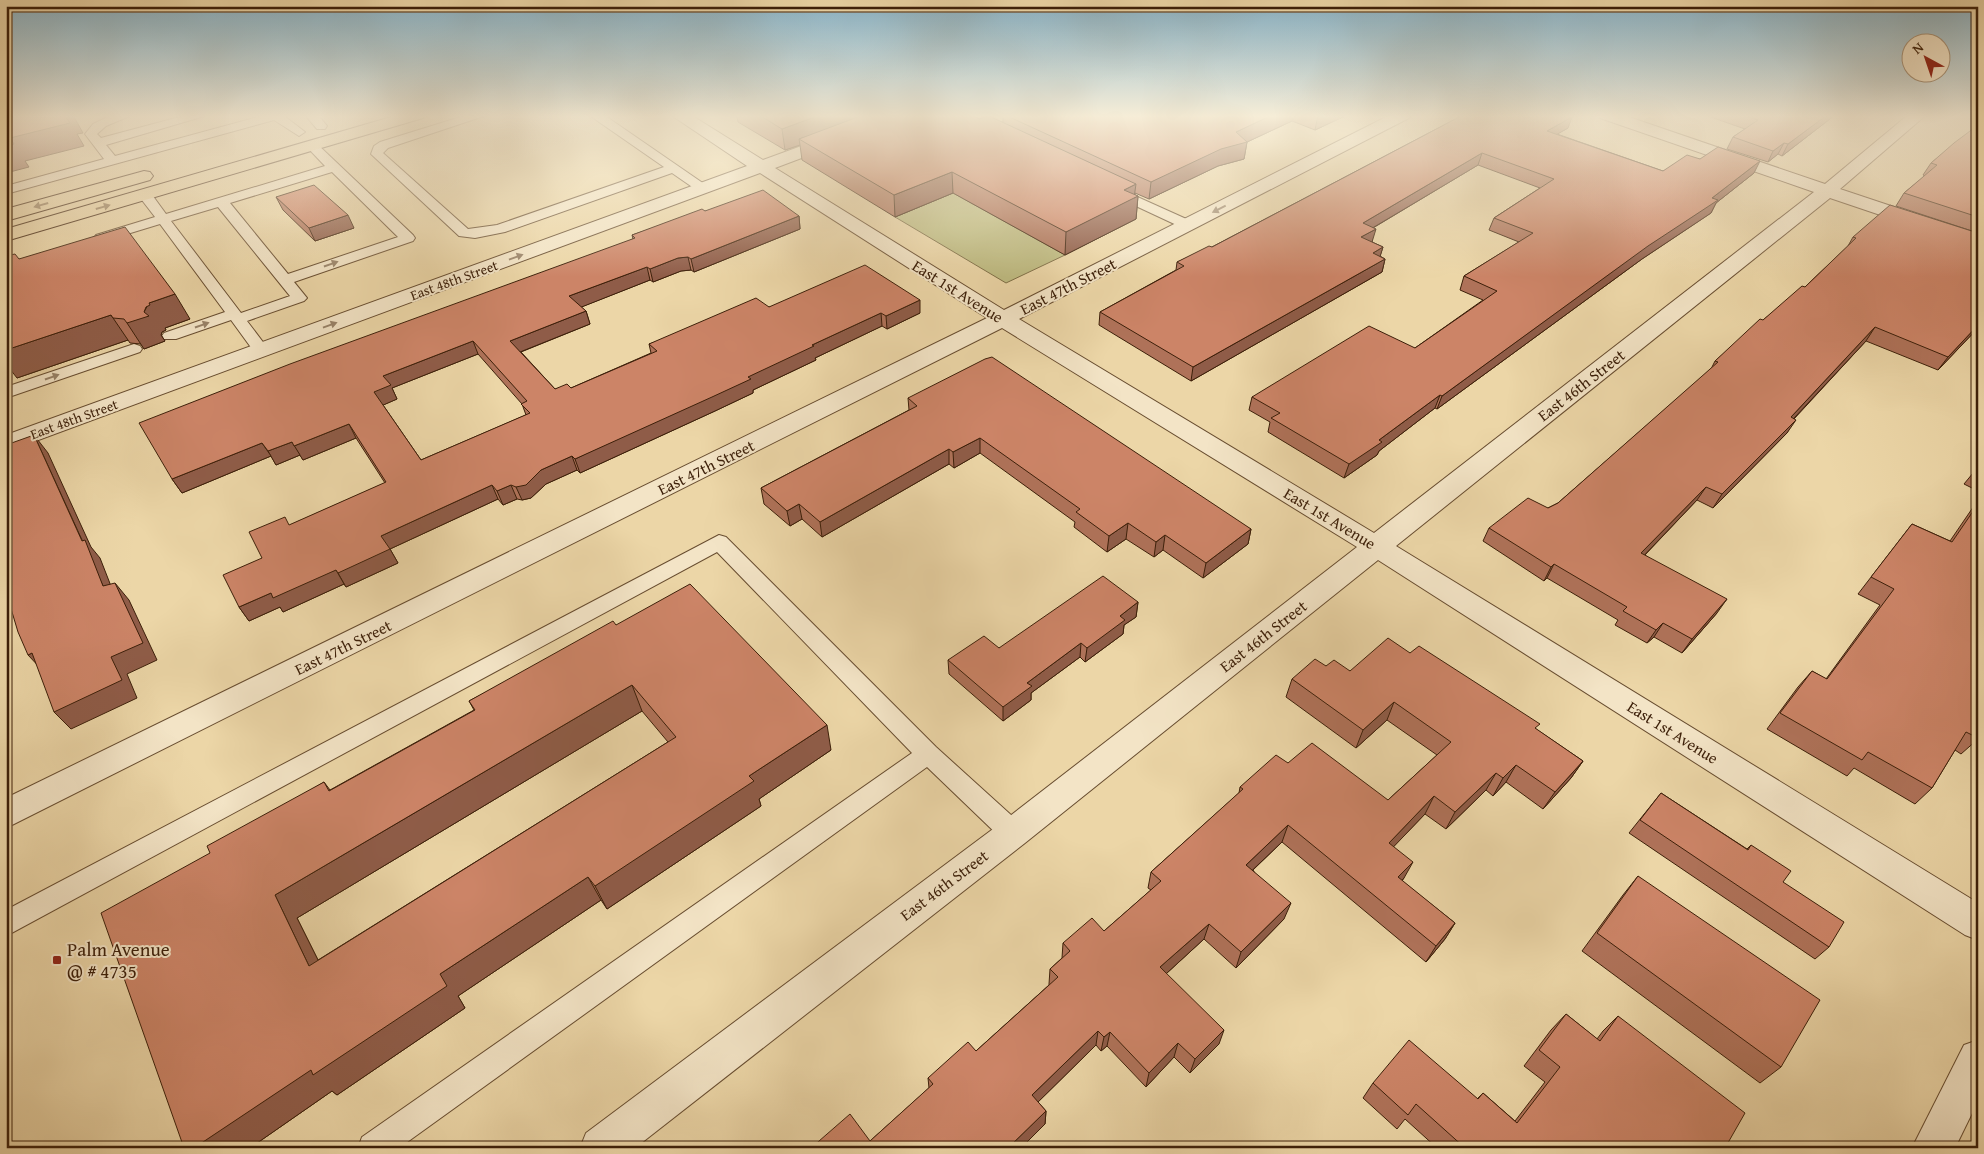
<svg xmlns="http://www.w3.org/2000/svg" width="1984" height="1154" viewBox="0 0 1984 1154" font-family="'Gentium Book Plus',serif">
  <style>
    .green { fill: #bfbc82; stroke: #7e6e46 }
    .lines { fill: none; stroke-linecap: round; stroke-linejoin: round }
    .lane-casing { stroke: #684d30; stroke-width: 2 }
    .street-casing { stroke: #684d30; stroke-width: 2 }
    .primary-casing { stroke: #3c1f09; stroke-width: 2 }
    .lane { fill: #f3e4c6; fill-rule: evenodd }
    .street { fill: #f3e4c6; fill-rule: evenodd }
    .primary { fill: #ecd6a7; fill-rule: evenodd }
    .wall { fill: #af7259; stroke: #3c1f09; fill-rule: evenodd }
    .shaded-wall { fill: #8f5c48; stroke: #3c1f09 }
    .building { fill: #cc8467; stroke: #3c1f09; fill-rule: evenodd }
    .oneway { fill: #947a58 }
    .oneway2 { fill: #988268 }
    .poi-dot { fill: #8f2418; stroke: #f3e4c6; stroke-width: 2 }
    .labels { text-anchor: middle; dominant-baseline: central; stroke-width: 4; stroke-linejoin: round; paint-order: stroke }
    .far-street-label { font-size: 14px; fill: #3c1f09; stroke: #f3e4c6 }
    .street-label { font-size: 16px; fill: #3c1f09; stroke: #f3e4c6 }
    .near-poi-label { font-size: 19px; fill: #3c1f09; stroke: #f3e4c6; text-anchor: start }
  </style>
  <rect width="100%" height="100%" fill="#ecd6a7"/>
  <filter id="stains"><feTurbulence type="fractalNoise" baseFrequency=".004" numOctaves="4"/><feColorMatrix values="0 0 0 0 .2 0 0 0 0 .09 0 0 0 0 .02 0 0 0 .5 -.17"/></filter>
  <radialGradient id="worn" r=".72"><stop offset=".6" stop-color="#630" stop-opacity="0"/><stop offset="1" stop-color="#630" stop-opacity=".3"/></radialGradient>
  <polygon class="green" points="953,193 1065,255 1006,283 895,217"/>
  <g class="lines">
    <g class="lane-casing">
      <g id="lane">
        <polygon points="112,115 132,115 106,126 97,134 101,138 187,115 208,115 106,145 115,156 265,115 283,115 305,132 299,136 274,120 6,194 6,186 104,159 85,134 93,124"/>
        <polygon points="305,115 318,115 327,126 325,129 317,129"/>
        <polygon points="467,115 487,115 388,148 383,153 468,229 497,225 664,167 589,115 604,115 710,188 703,192 698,191 672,173 505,232 475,238 459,236 371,154 374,146 380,142"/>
        <path d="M312,142L316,143L413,235L415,238L413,241L294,282L307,298L304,301L247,321L269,350L267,353H255L231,320L176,339H164L162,336L164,333L225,312L160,224L101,242L94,238L96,235L155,217L138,195L140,192H150L166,214L325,166L306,146ZM332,172L398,237L288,274L230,203ZM218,207L290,296L241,313L171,221Z"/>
        <polygon points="1113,186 1193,222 1195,225 1193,228 1183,228 1108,193 1106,190 1108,187"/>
        <polygon points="134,344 140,346 142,349 140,352 6,398 6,387"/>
        <polygon points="719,535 726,537 936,747 1022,825 1025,833 1022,841 1013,844 1004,841 927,767 399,1148 358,1148 362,1137 912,753 717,552 6,936 6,910"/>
      </g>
    </g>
    <g class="street-casing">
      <g id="street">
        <polygon points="671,115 691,115 763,160 886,115 910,115 908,118 775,168 1004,310 1390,115 1411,115 1409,118 1019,319 1374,533 1814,192 1600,118 1598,115 1623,115 1825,184 1908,115 1926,115 1840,189 1978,235 1978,248 1830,198 1396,546 1978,903 1978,940 1965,935 1378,560 1025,843 635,1148 580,1148 586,1133 1001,823 1357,547 1002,328 6,828 6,798 987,318 760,173 6,452 6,435 747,166"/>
        <polygon points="1978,1040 1978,1101 1955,1148 1912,1148 1964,1045"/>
      </g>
    </g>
    <g class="primary-casing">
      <g id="primary">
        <polygon points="398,115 425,115 423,118 6,241 6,229"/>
        <polygon points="144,171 150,172 153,176 150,180 6,221 6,209"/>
      </g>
    </g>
    <use href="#lane" class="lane"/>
    <use href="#street" class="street"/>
    <use href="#primary" class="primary"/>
  </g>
  <g class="wall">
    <polygon points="734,115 972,115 979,119 1003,122 1003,115 1347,115 1315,130 1292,121 1247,142 1244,159 1218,166 1149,199 1135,193 1135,195 1138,196 1136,219 1065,255 953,193 895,217 802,160 800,145 785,150 738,122 737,117"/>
    <polygon points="1463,115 1568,128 1557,134 1663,171 1700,159 1754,173 1716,203 1711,213 1642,259 1437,409 1435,408 1379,451 1377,455 1344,478 1268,432 1270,422 1249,410 1252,397 1415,348 1483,300 1460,290 1464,276 1519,242 1489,230 1494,218 1540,188 1478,165 1373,228 1372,242 1383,247 1380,256 1385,259 1382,272 1191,381 1099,325 1100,312 1176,270 1177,262 1212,247"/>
    <polygon points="1705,115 1835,115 1782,156 1778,154 1768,162 1727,149 1733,137 1745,129"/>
    <polygon points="1978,125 1978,233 1896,206 1904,193 1925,176 1923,175 1931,163"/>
    <polygon points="276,197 354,228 315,241 283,210"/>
    <path d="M705,211L799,216L800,229L694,272L691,270L681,271L653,282L650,280L581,307L586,311L590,324L521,352L555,389L571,388L651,353L649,344L769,307L920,313L887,329L882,326L815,358L816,360L753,390V393L715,411L580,473L577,470L546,484L531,498L522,500L517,499L503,505L498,499L390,549L398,563L346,587L344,584L283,612L280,607L249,621L239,607L262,558L290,525L385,483L356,438L303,460L300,455L276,465L271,456L182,493L172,479L633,239L632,235ZM478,354L522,404L526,415L421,460L383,405L397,399L392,388Z"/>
    <polygon points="1978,233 1978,328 1938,370 1866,341 1794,419 1787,433 1713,508 1697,500 1645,555 1717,613 1682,653 1654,637 1647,643 1615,625 1618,620 1547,578 1544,581 1483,541 1489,528 1548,508 1558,503 1711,369 1715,361 1763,320 1805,287 1848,246 1853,237"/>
    <polygon points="19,259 190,319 165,328 166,330 162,332 161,335 165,341 144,349 141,344 130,343 128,340 17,378"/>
    <polygon points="908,398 1251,529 1248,544 1203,578 1163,550 1154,557 1126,539 1107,552 1074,527 1075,522 980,453 954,468 949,464 822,537 802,519 790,526 764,504 761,488 909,410"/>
    <polygon points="1978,467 1978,491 1964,484"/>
    <polygon points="1978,500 1978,739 1961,754 1955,750 1932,788 1915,804 1854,768 1847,776 1767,729 1798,687 1812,671 1826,679 1880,605 1858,594 1912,524 1950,541"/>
    <polygon points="1138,602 1136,617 1124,625 1123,634 1085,662 1080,657 1031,693 1031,700 1003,721 949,674 948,660 999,648"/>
    <path d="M616,625L831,750L759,799L761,806L607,909L601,900L458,996L465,1008L337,1095L332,1091L250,1148H184L210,853L324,782L330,790L474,710L469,701ZM642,711L668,742L318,960L297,918Z"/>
    <polygon points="1410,653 1536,729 1583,761 1571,778 1543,809 1506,782 1493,796 1486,790 1446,829 1425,814 1393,847 1404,878 1402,881 1455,923 1445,939 1426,962 1282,842 1253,870 1284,919 1236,968 1204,939 1166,974 1219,1044 1190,1073 1174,1057 1146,1087 1107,1046 1101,1051 1096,1045 1038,1102 1046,1111 1045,1124 870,1141 929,1088 928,1078 976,1051 1049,985 1049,984 1050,969 1062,958 1063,943 1104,931 1151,890 1148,888 1151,872 1239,793 1240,787 1288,763 1388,800 1437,755 1387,720 1356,748 1286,697 1292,679 1326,666 1350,671"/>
    <polygon points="1661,793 1747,849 1751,845 1829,947 1815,959 1629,833"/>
    <polygon points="1638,876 1781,1067 1760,1083 1582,951 1623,895"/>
    <polygon points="1566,1014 1597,1039 1603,1031 1618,1016 1725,1148 1437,1148 1405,1119 1397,1129 1363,1098 1373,1083 1477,1099 1483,1093 1515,1121 1545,1082 1524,1066 1551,1030"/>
  </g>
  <g class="shaded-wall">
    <polygon points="64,115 73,115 83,133 77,134 84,146 25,161 29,167 6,173 6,146 10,138"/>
    <polygon points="820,115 879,115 799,139 800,145 785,150 782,129"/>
    <polygon points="1272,115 1293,115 1292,121 1247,142 1244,159 1218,166 1149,199 1151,182 1236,132"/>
    <polygon points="1318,115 1347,115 1315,130"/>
    <polygon points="1827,115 1835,115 1782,156 1788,144"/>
    <polygon points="1572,117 1568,128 1542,143 1547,131"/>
    <polygon points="1784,143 1778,154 1768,162 1773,151"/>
    <polygon points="1482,153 1478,165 1359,236 1363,223"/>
    <polygon points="1760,161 1754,173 1716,203 1711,213 1642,259 1437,409 1442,396 1712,198"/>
    <polygon points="952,172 953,193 895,217 894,195"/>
    <polygon points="1136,184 1134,198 1138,196 1136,219 1065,255 1066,232 1124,190"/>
    <polygon points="348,215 354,228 315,241 309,228"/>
    <polygon points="799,216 800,229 694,272 691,259"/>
    <polygon points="1376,229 1372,242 1358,250 1361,237"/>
    <polygon points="1383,247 1379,260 1373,253"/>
    <polygon points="688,257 691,270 681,271 653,282 650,269 678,258"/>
    <polygon points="1385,259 1382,272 1191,381 1193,367"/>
    <polygon points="647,267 650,280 574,310 569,296"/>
    <polygon points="175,294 190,319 165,328 166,330 162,332 161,335 165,341 144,349 127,323 144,312 149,303"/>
    <polygon points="920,300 920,313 887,329 886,316"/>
    <polygon points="586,311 590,324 515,354 510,341"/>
    <polygon points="881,313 882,326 815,358 816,360 753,390 753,393 715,411 580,473 575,459 812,345"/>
    <polygon points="111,315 128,340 17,378 6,364 6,350"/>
    <polygon points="1978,325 1978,328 1938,370 1948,357"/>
    <polygon points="1875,327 1866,341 1782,431 1791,417"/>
    <polygon points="473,341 478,354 392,388 397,399 381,406 374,392 383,376"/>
    <polygon points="1440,395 1435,408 1379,451 1377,455 1344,478 1349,464 1379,440"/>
    <polygon points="1796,420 1787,433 1713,508 1722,494"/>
    <polygon points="349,424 356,438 303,460 294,446"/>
    <polygon points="34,435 48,453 91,547 100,558 118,604 103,586"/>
    <polygon points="980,438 980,453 954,468 953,452"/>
    <polygon points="292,442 300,455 276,465 268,451"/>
    <polygon points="262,443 271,456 182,493 172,479"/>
    <polygon points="949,449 949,464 822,537 820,522"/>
    <polygon points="572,456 577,470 546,484 531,498 522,500 516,487 541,470"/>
    <polygon points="492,485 498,499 390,549 398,563 346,587 338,573 381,536"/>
    <polygon points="511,485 517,499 503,505 497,491"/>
    <polygon points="1706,487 1697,500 1633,567 1641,553"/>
    <polygon points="799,504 802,519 790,526 787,511"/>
    <polygon points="1128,523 1126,539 1107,552 1109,536"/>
    <polygon points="1251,529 1248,544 1203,578 1206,563"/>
    <polygon points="1165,535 1163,550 1154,557 1156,542"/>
    <polygon points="1554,564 1547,578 1544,581 1551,567"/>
    <polygon points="336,570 344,584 283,612 280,607 249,621 239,607 271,593"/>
    <polygon points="115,583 129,600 157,660 127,674 137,698 71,729 54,712 111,657"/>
    <polygon points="1727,599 1717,613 1682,653 1692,639"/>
    <polygon points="1138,602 1136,617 1124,625 1123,634 1085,662 1087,648 1120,616"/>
    <polygon points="1663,623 1654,637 1647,643 1656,630"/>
    <polygon points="1081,643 1080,657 1031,693 1031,700 1003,721 1003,707 1027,683"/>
    <polygon points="32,653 44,672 28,655"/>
    <polygon points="632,685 642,711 297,918 332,988 309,966 275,895"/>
    <polygon points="1394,702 1387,720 1356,748 1363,730"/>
    <polygon points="827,725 831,750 759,799 761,806 607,909 595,886 749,776"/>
    <polygon points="1583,761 1571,778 1543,809 1555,792"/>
    <polygon points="1516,765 1506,782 1493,796 1503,778"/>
    <polygon points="1496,773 1486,790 1446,829 1455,812"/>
    <polygon points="1434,796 1425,814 1381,860 1389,843"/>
    <polygon points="1288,825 1282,842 1241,881 1246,865"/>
    <polygon points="1413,862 1404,878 1389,894 1398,877"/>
    <polygon points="588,877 601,900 458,996 465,1008 337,1095 332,1091 250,1148 194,1148 440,974"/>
    <polygon points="1291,903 1284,919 1236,968 1241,952"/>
    <polygon points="1455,923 1445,939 1426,962 1436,946"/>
    <polygon points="1209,924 1204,939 1156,983 1160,967"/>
    <polygon points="1224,1030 1219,1044 1190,1073 1195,1059"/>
    <polygon points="1098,1031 1096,1045 1031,1109 1032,1095"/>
    <polygon points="1110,1032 1107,1046 1101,1051 1104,1037"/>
    <polygon points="1178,1043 1174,1057 1146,1087 1149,1073"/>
    <polygon points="1046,1111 1045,1124 1021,1148 1008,1148"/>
  </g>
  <g class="building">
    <polygon points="6,115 64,115 70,123 10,138 14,144 6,146"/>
    <polygon points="759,115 820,115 782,129"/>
    <polygon points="863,115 972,115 979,119 989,116 1136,184 1124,190 1138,196 1066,232 952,172 894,195 799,139"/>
    <polygon points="1005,115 1272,115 1236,132 1247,142 1221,149 1151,182"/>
    <polygon points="1463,115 1569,115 1572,117 1547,131 1663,171 1687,155 1700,159 1718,147 1760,161 1712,198 1718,200 1648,246 1442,396 1440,395 1379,440 1382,442 1349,464 1271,418 1280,413 1252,397 1369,326 1415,348 1497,291 1464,276 1533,233 1494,218 1554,179 1482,153 1363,223 1376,229 1361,237 1383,247 1373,253 1385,259 1193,367 1100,312 1184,266 1177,262 1209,246 1212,247"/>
    <polygon points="1743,115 1827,115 1788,144 1784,143 1773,151 1733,137 1758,120"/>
    <polygon points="1978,125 1978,217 1904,193 1937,165 1931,163 1954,143"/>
    <polygon points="314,185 348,215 309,228 276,197"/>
    <path d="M763,190L799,216L691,259L688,257L678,258L650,269L647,267L569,296L586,311L510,341L555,389L567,384L571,388L657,351L649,344L756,298L769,307L865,265L920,300L886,316L881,313L812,345L814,346L748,377L751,379L712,397L575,459L572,456L541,470L526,485L516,487L511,485L497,491L492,485L381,536L390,549L338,573L336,570L273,598L271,593L239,607L223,575L262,558L249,532L285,517L289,525L386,482L349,424L294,446L292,442L268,451L262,443L172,479L139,423L290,364L635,238L632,235L702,209L705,211ZM473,341L527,401L521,404L530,413L421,460L374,392L391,385L383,376Z"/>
    <polygon points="1890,205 1978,233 1978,325 1948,357 1875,327 1791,417 1796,420 1722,494 1706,487 1641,553 1727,599 1692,639 1663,623 1656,630 1623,611 1627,607 1554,564 1551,567 1489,528 1528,498 1548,508 1558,503 1718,362 1715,361 1760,319 1763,320 1802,286 1805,287 1856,238 1853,237"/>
    <polygon points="125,227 175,294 149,303 150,305 146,307 144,312 149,316 127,323 124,319 113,318 111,315 6,350 6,256 15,254 19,259"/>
    <polygon points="992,357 1251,529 1206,563 1165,535 1156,542 1128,523 1109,536 1076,512 1080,509 980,438 953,452 949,449 820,522 799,504 787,511 761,488 917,406 908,398 985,359"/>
    <polygon points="34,435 82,541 85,540 103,586 115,583 143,643 111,657 122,680 54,712 32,653 28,655 18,632 6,592 6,445"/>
    <polygon points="1978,504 1978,738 1966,732 1932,788 1868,752 1862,760 1780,713 1812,671 1827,679 1894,589 1871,577 1912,524 1952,542"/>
    <polygon points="1103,576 1138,602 1120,616 1125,620 1087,648 1081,643 1027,683 1032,686 1003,707 948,660 984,636 999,648"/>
    <path d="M690,584L827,725L749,776L754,781L595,886L588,877L440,974L447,986L313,1075L311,1070L194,1148H184L101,913L210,853L207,846L324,782L329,791L475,710L469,701L613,621L616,625ZM632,685L676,737L309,966L275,895Z"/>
    <polygon points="1388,638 1410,653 1419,646 1540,724 1535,728 1583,761 1555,792 1516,765 1503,778 1496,773 1455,812 1434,796 1389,843 1413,862 1398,877 1455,923 1436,946 1288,825 1246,865 1291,903 1241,952 1209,924 1160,967 1224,1030 1195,1059 1178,1043 1149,1073 1110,1032 1104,1037 1098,1031 1032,1095 1046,1111 1008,1148 811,1148 850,1114 870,1141 933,1084 928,1078 968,1042 976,1051 1058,977 1050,969 1070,951 1063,943 1092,918 1104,931 1161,881 1151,872 1243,789 1240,787 1276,755 1288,763 1312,743 1388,800 1451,742 1394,702 1363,730 1292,679 1315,659 1326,666 1334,660 1350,671"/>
    <polygon points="1661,793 1748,850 1751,845 1791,871 1783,882 1844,922 1829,947 1640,820"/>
    <polygon points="1638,876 1820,1000 1781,1067 1597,933"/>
    <polygon points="1566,1014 1600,1041 1618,1016 1745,1113 1725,1148 1465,1148 1416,1104 1408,1115 1373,1083 1409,1040 1478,1099 1483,1093 1517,1123 1560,1067 1539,1050"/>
  </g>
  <defs><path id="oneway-solid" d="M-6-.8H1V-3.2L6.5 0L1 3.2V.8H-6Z" transform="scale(1.25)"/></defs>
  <g class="oneway">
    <use href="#oneway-solid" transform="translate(41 205) rotate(164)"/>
    <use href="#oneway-solid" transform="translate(103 207) rotate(-16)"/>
  </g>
  <g class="oneway2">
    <use href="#oneway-solid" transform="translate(1219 209) rotate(153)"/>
    <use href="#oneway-solid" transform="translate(516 257) rotate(-20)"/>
    <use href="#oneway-solid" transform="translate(331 264) rotate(-19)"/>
    <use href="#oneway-solid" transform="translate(202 325) rotate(-19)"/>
    <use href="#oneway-solid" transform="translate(330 325) rotate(-20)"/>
    <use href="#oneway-solid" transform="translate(52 377) rotate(-19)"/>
  </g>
  <linearGradient id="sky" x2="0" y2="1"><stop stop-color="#89b6cc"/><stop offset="0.42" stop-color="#f6edd7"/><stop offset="1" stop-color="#f6edd7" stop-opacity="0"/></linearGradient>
  <rect width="1984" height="277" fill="url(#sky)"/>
  <rect class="poi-dot" x="52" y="955" width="10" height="10" rx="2.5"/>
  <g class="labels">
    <g class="far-street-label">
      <text transform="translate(454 280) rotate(-20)">East 48th Street</text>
      <text transform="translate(74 419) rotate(-20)">East 48th Street</text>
    </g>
    <g class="street-label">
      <text transform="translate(1068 286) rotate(-27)">East 47th Street</text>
      <text transform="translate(958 291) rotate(32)">East 1st Avenue</text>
      <text transform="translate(1581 385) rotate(-38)">East 46th Street</text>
      <text transform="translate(706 467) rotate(-26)">East 47th Street</text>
      <text transform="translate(1330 518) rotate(31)">East 1st Avenue</text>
      <text transform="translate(1263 636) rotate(-38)">East 46th Street</text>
      <text transform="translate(343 647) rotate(-26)">East 47th Street</text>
      <text transform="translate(1673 732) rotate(32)">East 1st Avenue</text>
      <text transform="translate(944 885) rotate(-37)">East 46th Street</text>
    </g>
    <g class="near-poi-label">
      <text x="67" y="949">Palm Avenue<tspan x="67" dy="22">@ # 4735</tspan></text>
    </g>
  </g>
  <rect width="1984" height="1154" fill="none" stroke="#ecd6a7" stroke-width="25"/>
  <rect x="8" y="8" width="1969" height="1139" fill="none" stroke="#3c1f09" stroke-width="2.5"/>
  <rect x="12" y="12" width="1959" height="1129" fill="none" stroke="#3c1f09"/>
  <g transform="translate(1926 58) rotate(320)"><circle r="24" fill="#f3e4c6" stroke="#aa957a"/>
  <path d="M0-4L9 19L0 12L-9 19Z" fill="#8f2418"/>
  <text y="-8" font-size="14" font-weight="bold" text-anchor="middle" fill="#3c1f09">N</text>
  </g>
  <rect width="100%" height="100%" filter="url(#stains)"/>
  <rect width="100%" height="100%" fill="url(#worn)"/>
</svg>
